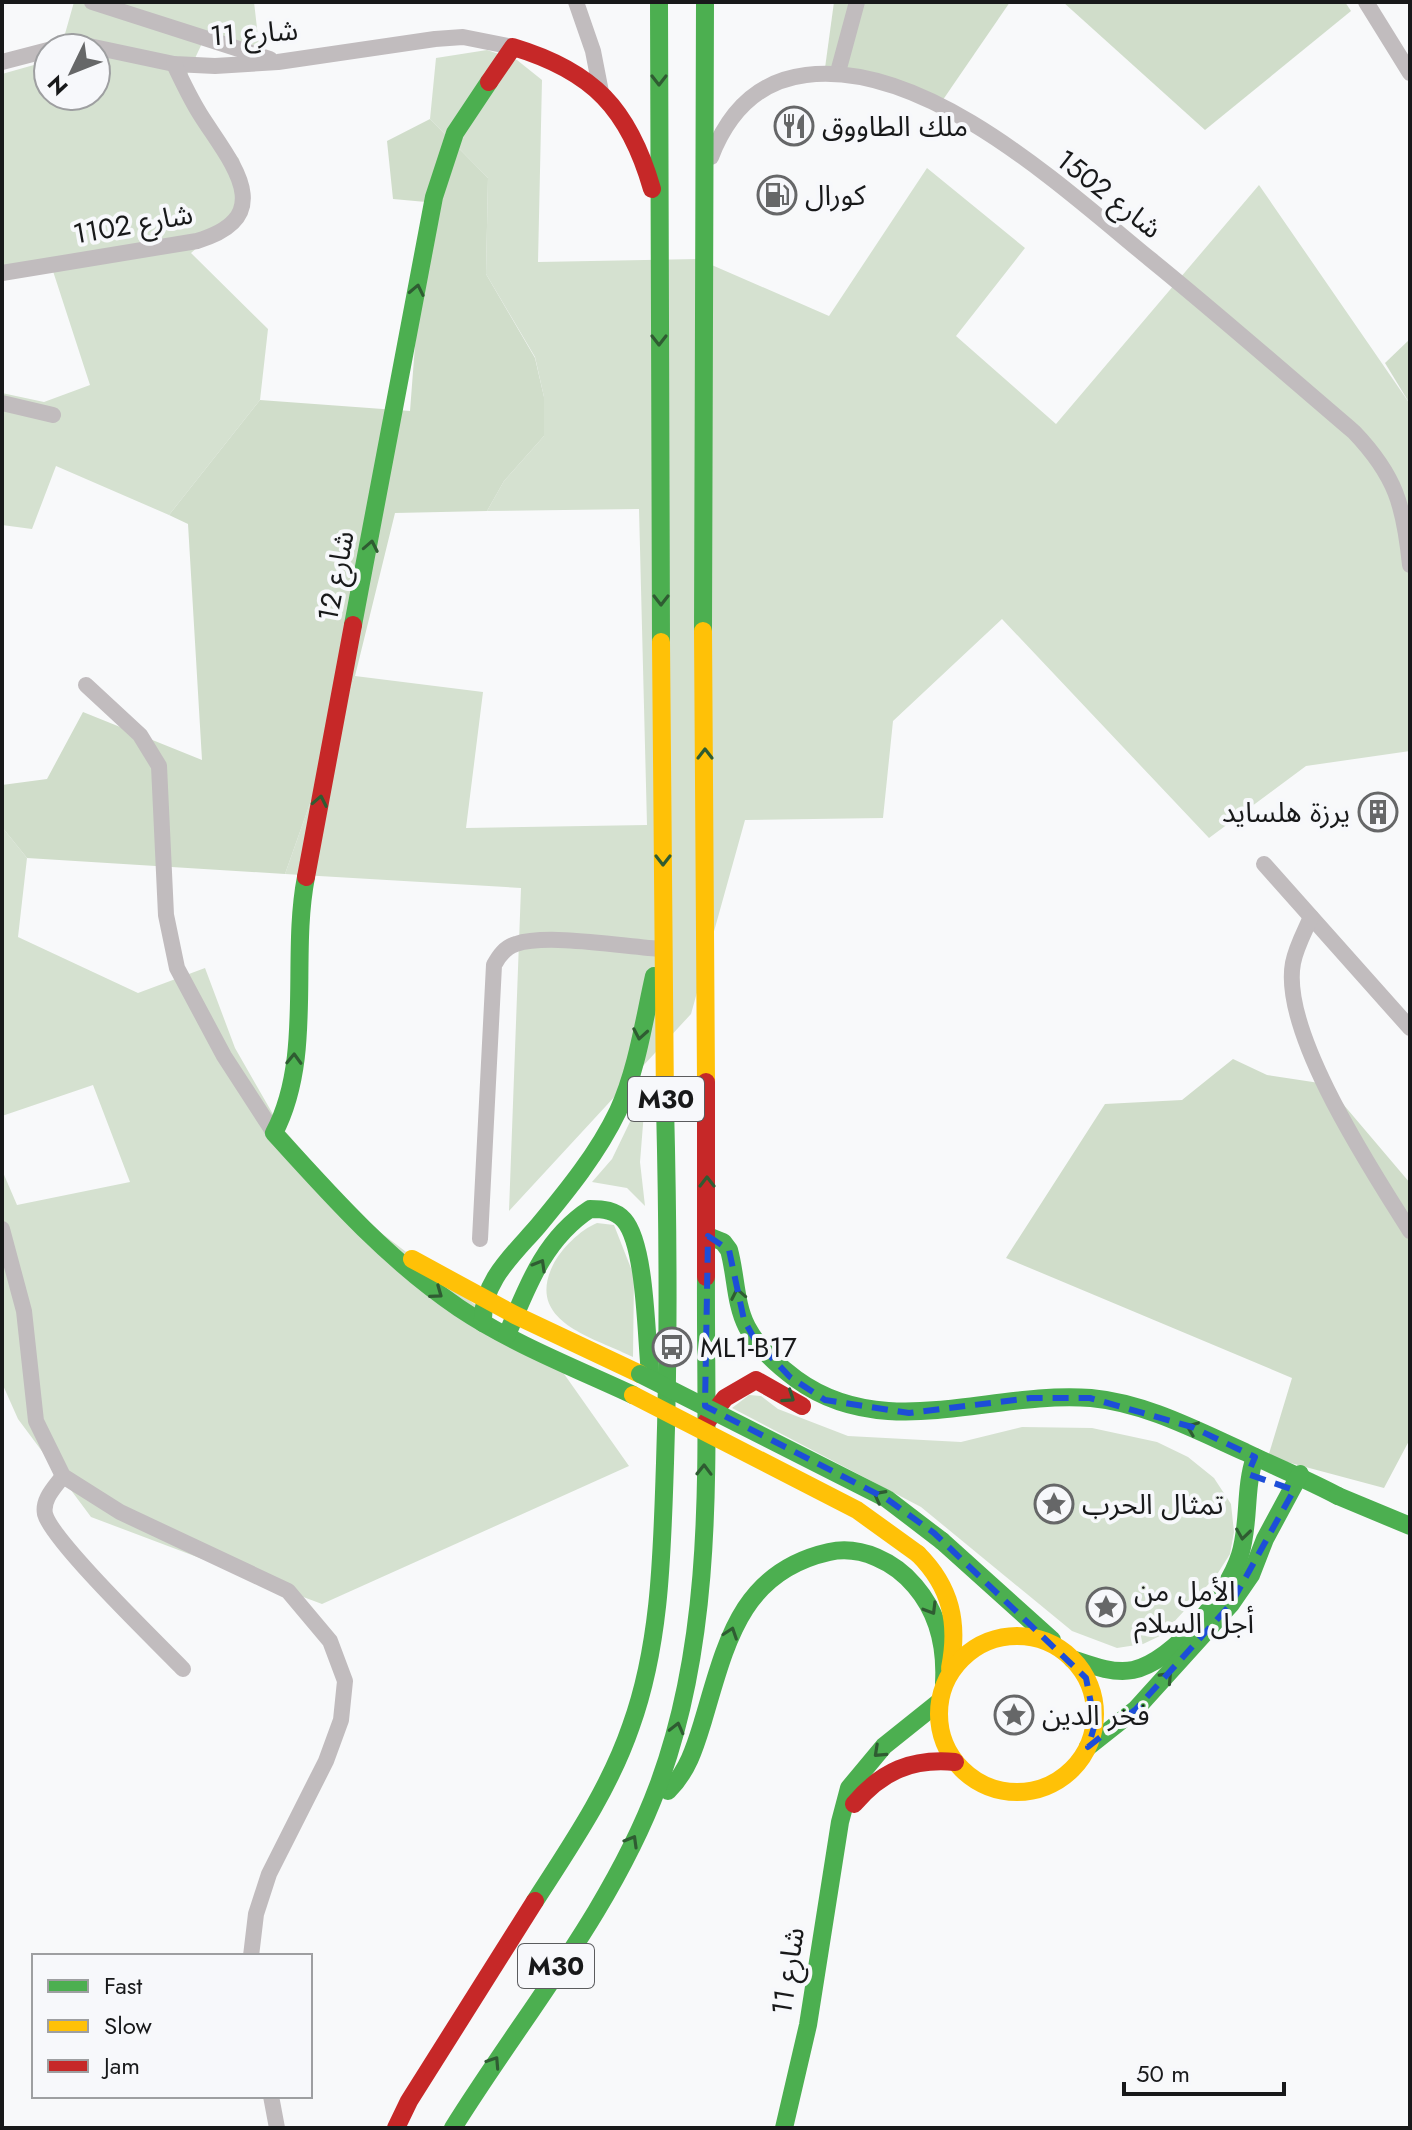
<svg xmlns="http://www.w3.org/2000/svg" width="1412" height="2130" viewBox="0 0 1412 2130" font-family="Jost,'Noto Sans Arabic',sans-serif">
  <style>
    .green { fill: #d5e1d0 }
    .forest { fill: #d0ddca }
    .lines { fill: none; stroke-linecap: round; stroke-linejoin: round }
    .street { stroke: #c1bcbe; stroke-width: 16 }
    .fast { stroke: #4caf50; stroke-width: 18 }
    .slow { stroke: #ffc107; stroke-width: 18 }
    .jam { stroke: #c62828; stroke-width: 18 }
    .fast-bridge { stroke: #4caf50; stroke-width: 18 }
    .slow-bridge { stroke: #ffc107; stroke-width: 18 }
    .oneway { stroke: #2f5c32 }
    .marked { fill: none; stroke: #1d4ed8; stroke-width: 6; stroke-dasharray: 16 10; stroke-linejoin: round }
    .labels { text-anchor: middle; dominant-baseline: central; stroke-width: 8; stroke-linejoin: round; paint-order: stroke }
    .shield { fill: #f7f8fb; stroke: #5b5c5e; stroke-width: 2 }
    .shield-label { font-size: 26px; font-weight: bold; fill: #18191a }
    .street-label { font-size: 28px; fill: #18191a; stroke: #f7f8fb }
    .poi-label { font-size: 28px; fill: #18191a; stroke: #f7f8fb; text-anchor: start }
  </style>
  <rect width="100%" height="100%" fill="#f8f9fa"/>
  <g class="green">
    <polygon points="74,2 254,2 260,54 205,37 181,88 239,159 246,205 191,253 268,329 260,400 169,515 56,466 32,529 2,525 2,393 44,402 90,385 52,268 2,277 2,74 48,61 48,96 96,96 96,48 61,48"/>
    <polygon points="487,50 517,60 542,80 538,262 698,259 829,316 927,168 1025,248 956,336 1056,424 1259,185 1410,404 1410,751 1306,766 1209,838 1002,619 893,721 883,818 745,820 691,1014 509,1211 521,888 285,874 355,676 483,692 466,828 647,825 639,509 487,511 504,481 544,436 544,397 535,357 486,274 488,178 430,119 436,58"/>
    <polygon points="2,827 27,858 18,937 138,993 205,968 235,1048 278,1123 359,1216 562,1371 629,1466 322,1604 91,1517 18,1419 2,1383 2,1170 17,1205 130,1182 93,1085 2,1116"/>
    <polygon points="641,1099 644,1112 640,1162 645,1206 627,1188 592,1182 612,1159"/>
    <path d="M597,1223L614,1225L634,1276L633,1357C593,1337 525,1322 553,1265C561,1249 580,1230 597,1223Z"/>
    <polygon points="749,1395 761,1396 778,1409 848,1436 961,1442 1022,1427 1092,1428 1157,1442 1188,1457 1214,1478 1231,1504 1234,1532 1230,1554 1216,1576 1162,1635 1143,1644 1117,1648 1072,1631 921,1507 732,1408"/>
  </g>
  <g class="forest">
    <polygon points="834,2 1010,2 938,107 825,68"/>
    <polygon points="1063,2 1345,2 1351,11 1205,130"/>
    <polygon points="430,119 488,178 486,274 535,358 544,397 544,436 504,481 487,511 395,513 355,676 285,874 27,858 2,827 2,785 47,779 83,712 202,760 188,524 169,515 260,400 410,411 426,202 393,199 387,141"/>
    <polygon points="1410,339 1410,404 1385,363"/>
    <polygon points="1233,1059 1267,1075 1326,1084 1410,1183 1410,1439 1384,1488 1268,1457 1292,1378 1006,1258 1105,1104 1182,1100"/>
  </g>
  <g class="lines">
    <g class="street">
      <polyline points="92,2 270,59"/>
      <polyline points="576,2 593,51 601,92"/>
      <polyline points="1366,2 1410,73"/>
      <polyline points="2,62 75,43 174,64 215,66 278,62 435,39 463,37 513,47"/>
      <polyline points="838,72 857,2"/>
      <path d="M711,157C728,113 757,81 806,75C926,60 1062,187 1150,259C1219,315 1286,374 1354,432C1396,476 1404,506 1410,565"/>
      <path d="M2,273L197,241C282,216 228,159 200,114C190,98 182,81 174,64"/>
      <polyline points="2,403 53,415"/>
      <polyline points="86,685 140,735 159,766 166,915 177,968 224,1056 274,1133"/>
      <polyline points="1264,864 1410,1028"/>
      <path d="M1311,917C1305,931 1296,947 1293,963C1280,1032 1373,1172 1410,1231"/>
      <polyline points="2,1229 24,1311 36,1421 63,1476 120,1512 288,1591 330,1641 345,1681 341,1720 326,1761 269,1874 256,1914 251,1956"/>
      <path d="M480,1239L494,965C499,956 505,947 516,944C548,933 626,947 663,949"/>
      <path d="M63,1476C55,1487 42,1499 45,1514C52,1541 158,1643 183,1669"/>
      <polyline points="271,2096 277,2128"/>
    </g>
    <g class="fast">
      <polyline points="659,2 661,642"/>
      <polyline points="353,625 434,197 455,133 489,82"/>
      <polyline points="703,631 705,2"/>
      <path d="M306,877C290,959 314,1057 274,1133C331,1196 388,1260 459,1308C513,1344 575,1368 633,1395"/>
      <path d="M708,1236L723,1242L729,1250C736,1275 735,1304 747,1327C758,1348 777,1365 796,1379C885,1444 991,1390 1091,1398C1145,1403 1196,1430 1245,1452C1276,1467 1308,1480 1338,1496"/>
      <path d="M483,1323C481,1282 513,1255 538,1226C567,1191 598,1153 618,1111C637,1070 644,1020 654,976"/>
      <path d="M507,1335C527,1287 544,1239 590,1209C603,1209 615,1210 624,1220C646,1245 646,1338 650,1373"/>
      <polyline points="1338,1496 1410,1526"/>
      <polyline points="942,1541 1052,1640"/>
      <path d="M1072,1659C1090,1665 1113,1674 1133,1670C1174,1661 1228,1594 1240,1555C1250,1523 1244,1489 1255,1457"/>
      <polyline points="1088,1747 1136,1709 1231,1604 1251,1575 1265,1539 1300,1474"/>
      <path d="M668,1791C688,1771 695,1747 703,1721C726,1644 740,1572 829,1552C861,1545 895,1562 915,1586C939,1614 946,1647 944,1683"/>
      <path d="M535,1901C571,1845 609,1790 631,1726C661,1643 662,1550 665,1463C669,1343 668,1225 665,1105"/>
      <path d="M453,2128C522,2017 612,1910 658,1786C718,1625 705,1446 706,1277"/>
      <polyline points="784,2128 808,2025 840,1822 849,1788 884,1746 939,1702"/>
    </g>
    <g class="slow">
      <polyline points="703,631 706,1082"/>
      <polyline points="661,642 665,1105"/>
      <polyline points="412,1259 515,1315 640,1374"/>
      <path d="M918,1554C951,1587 959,1623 950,1668"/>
      <circle cx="1017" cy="1714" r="78"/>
    </g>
    <g class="jam">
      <path d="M489,82L513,47C593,71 629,109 652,189"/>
      <polyline points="306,877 353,625"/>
      <polyline points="706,1082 706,1277"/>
      <polyline points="705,1424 725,1398 756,1380 802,1406"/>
      <path d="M854,1804C882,1771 912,1758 955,1762"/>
      <polyline points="396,2128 409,2101 535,1901"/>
    </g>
    <polyline class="fast-bridge" points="640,1374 887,1499 942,1541"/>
    <polyline class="slow-bridge" points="633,1395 857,1510 918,1554"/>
  </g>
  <defs><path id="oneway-chevron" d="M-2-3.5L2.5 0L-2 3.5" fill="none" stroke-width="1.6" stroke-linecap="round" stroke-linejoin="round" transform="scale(2)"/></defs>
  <g class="oneway">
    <use href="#oneway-chevron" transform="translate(659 80) rotate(90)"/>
    <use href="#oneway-chevron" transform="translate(417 290) rotate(-78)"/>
    <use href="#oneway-chevron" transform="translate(659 340) rotate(90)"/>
    <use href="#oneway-chevron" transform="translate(371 546) rotate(-79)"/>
    <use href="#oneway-chevron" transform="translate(661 600) rotate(90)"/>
    <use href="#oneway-chevron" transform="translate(705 754) rotate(-90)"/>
    <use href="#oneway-chevron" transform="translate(320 801) rotate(-79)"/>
    <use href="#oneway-chevron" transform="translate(663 860) rotate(90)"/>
    <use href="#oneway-chevron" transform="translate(640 1034) rotate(100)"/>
    <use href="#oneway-chevron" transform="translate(294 1059) rotate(-88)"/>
    <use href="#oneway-chevron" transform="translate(707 1182) rotate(-90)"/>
    <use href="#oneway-chevron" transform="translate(540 1265) rotate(-60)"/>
    <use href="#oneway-chevron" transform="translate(437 1293) rotate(36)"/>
    <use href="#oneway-chevron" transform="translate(738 1294) rotate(-101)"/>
    <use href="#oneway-chevron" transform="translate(789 1397) rotate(34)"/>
    <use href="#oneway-chevron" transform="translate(1192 1428) rotate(-158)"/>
    <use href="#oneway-chevron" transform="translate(704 1470) rotate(-89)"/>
    <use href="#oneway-chevron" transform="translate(879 1496) rotate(-152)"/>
    <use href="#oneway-chevron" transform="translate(1243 1534) rotate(98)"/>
    <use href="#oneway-chevron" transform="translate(931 1609) rotate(59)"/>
    <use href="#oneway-chevron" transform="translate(731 1633) rotate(-71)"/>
    <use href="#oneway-chevron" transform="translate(1167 1677) rotate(-47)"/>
    <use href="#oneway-chevron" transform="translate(677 1728) rotate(-76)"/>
    <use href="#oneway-chevron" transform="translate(879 1752) rotate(137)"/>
    <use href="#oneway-chevron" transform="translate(632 1841) rotate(-60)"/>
    <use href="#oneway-chevron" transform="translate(494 2062) rotate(-57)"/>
  </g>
  <path class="marked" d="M708,1236L729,1250L744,1320L755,1340L790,1377L825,1400L909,1413L1031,1398H1090L1192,1427L1255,1457L1248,1474L1294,1490L1231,1604L1136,1709L1088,1747L1095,1724L1086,1678L934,1533L887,1499L705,1406Z"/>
  <defs>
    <g id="restaurant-ring" transform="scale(2)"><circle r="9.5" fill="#f7f8fb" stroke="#666768" stroke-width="1.5"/><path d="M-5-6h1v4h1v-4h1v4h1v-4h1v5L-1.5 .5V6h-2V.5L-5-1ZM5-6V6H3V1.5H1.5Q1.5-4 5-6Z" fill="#666768"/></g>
    <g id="fuel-ring" transform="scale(2)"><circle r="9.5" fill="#f7f8fb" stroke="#666768" stroke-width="1.5"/><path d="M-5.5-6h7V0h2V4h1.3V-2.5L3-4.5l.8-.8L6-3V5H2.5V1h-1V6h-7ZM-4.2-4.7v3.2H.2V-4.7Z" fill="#666768"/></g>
    <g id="building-ring" transform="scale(2)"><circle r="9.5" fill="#f7f8fb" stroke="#666768" stroke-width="1.5"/><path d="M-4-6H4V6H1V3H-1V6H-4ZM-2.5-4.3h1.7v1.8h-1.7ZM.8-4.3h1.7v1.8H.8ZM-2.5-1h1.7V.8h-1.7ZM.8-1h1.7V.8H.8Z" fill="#666768"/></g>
    <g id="bus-ring" transform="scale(2)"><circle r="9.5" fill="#f7f8fb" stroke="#666768" stroke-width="1.5"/><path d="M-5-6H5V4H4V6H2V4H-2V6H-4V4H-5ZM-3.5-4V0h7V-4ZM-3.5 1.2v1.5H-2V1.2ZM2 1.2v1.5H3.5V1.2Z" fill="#666768"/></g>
    <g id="sight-ring" transform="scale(2)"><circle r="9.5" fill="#f7f8fb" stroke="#666768" stroke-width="1.5"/><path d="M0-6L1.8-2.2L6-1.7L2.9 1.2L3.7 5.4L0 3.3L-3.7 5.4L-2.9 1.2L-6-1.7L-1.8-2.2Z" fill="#666768"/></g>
  </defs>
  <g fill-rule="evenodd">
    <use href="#restaurant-ring" x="794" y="126"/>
    <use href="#fuel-ring" x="777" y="195"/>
    <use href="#building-ring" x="1378" y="812"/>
    <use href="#bus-ring" x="672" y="1347"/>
    <use href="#sight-ring" x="1054" y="1504"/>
    <use href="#sight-ring" x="1106" y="1607"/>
    <use href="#sight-ring" x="1014" y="1715"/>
  </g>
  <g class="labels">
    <g class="shield">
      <rect x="628" y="1077" width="76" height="44" rx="6"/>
      <rect x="518" y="1944" width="76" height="44" rx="6"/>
    </g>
    <g class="shield-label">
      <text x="666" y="1099">M30</text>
      <text x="556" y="1966">M30</text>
    </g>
    <g class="street-label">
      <text transform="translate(254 33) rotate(-4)">شارع 11</text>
      <text transform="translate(1109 194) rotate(38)">شارع 1502</text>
      <text transform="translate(133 224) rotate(-10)">شارع 1102</text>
      <text transform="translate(336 576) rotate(-79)">شارع 12</text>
      <text transform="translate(788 1971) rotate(-81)">شارع 11</text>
    </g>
    <g class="poi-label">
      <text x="822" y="126">ملك الطاووق</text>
      <text x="805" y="195">كورال</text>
      <text x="1350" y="812" text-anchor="end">يرزة هلسايد</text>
      <text x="700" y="1347">ML1-B17</text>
      <text x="1082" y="1504">تمثال الحرب</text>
      <text x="1134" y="1591">الأمل من<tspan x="1134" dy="32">أجل السلام</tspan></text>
      <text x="1042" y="1715">فخر الدين</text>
    </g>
  </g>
  <rect width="1412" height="2130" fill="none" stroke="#18191a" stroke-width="8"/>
  <rect x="32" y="1954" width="280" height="144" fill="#f7f8fb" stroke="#9e9fa1" stroke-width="2"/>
  <rect x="48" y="1980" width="40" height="12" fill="#4caf50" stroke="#9e9fa1" stroke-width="2"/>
  <text x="104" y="1994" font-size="24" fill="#18191a">Fast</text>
  <rect x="48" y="2020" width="40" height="12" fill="#ffc107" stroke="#9e9fa1" stroke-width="2"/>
  <text x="104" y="2034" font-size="24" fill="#18191a">Slow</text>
  <rect x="48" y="2060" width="40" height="12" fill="#c62828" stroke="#9e9fa1" stroke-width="2"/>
  <text x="104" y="2074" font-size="24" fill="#18191a">Jam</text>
  <g transform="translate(72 72) rotate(227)"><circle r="38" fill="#f7f8fb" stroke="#9e9fa1" stroke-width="2"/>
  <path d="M0-6L14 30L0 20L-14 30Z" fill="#666768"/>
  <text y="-12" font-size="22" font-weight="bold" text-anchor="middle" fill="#18191a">N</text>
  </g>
  <path d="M1124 2082v12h160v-12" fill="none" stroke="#18191a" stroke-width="4"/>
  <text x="1136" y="2082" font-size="24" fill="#18191a" stroke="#f7f8fb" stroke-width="6" paint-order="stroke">50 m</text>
</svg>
